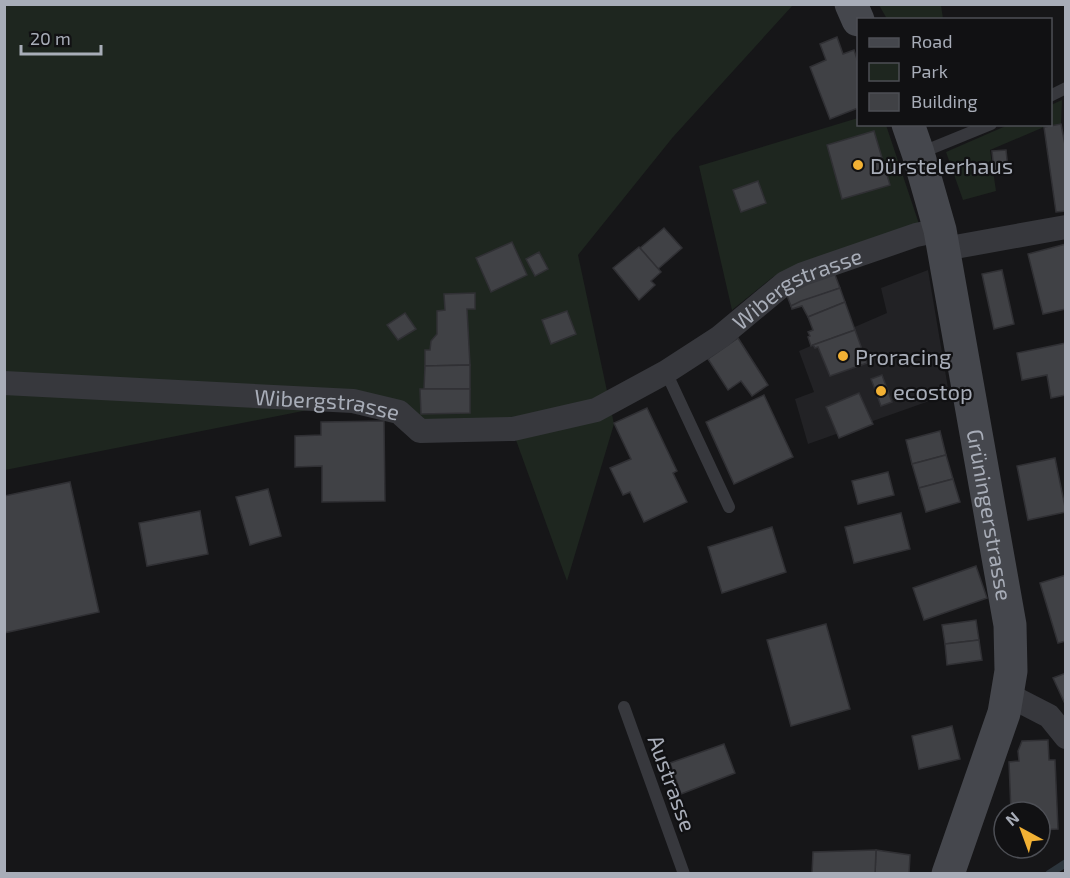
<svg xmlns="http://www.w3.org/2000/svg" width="1070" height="878" viewBox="0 0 1070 878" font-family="'Exo 2',sans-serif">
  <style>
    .built { fill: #222225 }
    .green { fill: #1e261f }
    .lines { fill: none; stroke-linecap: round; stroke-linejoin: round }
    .stream { stroke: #2c353c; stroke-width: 8 }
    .building { fill: #404145; stroke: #303034; stroke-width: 1.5 }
    .lane { stroke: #37383d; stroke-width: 12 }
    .street { stroke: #37383d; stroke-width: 24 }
    .secondary { stroke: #45474d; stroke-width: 33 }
    .poi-dot { fill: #f2b134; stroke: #111113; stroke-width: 2 }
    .labels { text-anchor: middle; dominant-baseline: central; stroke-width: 4.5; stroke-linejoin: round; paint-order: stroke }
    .poi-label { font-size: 22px; fill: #a8adb8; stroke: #111113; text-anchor: start }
    .street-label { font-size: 22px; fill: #a8adb8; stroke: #111113 }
  </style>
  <rect width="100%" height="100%" fill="#161618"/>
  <polygon class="built" points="928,270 949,394 808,444 795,399 814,392 799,351 887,313 881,288"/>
  <g class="green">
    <polygon points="5,5 793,5 673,137 578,255 614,424 567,581 512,429 420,431 353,401 5,470"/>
    <polygon points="879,5 941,5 943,19 887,19"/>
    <polygon points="1062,100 1061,124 1044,127 990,150 996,191 963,200 946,152 1008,125 1050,124 1051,105"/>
    <polygon points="858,118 858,124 886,125 919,224 847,247 773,277 732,310 699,166"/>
  </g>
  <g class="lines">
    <polyline class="stream" points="1049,874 1066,863"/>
  </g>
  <g class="building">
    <polygon points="837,37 843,54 854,50 858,62 858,108 830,119 810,67 826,60 820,44"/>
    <polygon points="1061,124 1066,150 1066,211 1056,212 1044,127"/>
    <polygon points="874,131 890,185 842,199 827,145"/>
    <polygon points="1006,150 1008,169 994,171 992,151"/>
    <polygon points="758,181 766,203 741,212 733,190"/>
    <polygon points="664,228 682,248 658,269 640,248"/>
    <polygon points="512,242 527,275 491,292 476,258"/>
    <polygon points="1066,244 1066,309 1043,314 1028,254"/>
    <polygon points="639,247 661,272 651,281 655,285 639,300 613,268"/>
    <polygon points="539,252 548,269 535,276 526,259"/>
    <polygon points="1002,270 1014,324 994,329 982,274"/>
    <polygon points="834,272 840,288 791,306 786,293"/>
    <polygon points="840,288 845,302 808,317 802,306 792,309 791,306 801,301"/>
    <polygon points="475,293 475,309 467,309 470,365 425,366 425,350 430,350 431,341 437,334 437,311 445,310 444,294"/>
    <polygon points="845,302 855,330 811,346 808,337 810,336 808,332 813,330 808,317"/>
    <polygon points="567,311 576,334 551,344 542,320"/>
    <polygon points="405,313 416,329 398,340 387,325"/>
    <polygon points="855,330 867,363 830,376 818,347 815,348 813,345"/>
    <polygon points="738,338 768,385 752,396 741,381 728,390 708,359"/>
    <polygon points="1066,343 1066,395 1051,398 1047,375 1022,380 1017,353"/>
    <polygon points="470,365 470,389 424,389 425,366"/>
    <polygon points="882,375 892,402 881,406 871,379"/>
    <polygon points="420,389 470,389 470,413 421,414"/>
    <polygon points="859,393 873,424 839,438 826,407"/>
    <polygon points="764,395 793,457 734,484 706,422"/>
    <polygon points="647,408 677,471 673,473 687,502 644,522 630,492 623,495 610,468 631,459 614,423"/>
    <polygon points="384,421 385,501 322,502 322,466 295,467 295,436 321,435 321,422"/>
    <polygon points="940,431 946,455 912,464 906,440"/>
    <polygon points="946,455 953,479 919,488 912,464"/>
    <polygon points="1055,458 1066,512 1028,520 1017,466"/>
    <polygon points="888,472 894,495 858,504 852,481"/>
    <polygon points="953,479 960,502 926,512 919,488"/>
    <polygon points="70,482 99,612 4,633 4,496"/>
    <polygon points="268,489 281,536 250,545 236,497"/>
    <polygon points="200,511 208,554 147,566 139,523"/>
    <polygon points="901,513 910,549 854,563 845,527"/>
    <polygon points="772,527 786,572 722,593 708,547"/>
    <polygon points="976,566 987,598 924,620 913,588"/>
    <polygon points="1066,575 1066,641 1058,643 1040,583"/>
    <polygon points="976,620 979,640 945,644 942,625"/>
    <polygon points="826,624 850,709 791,726 767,640"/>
    <polygon points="979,640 982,660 947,665 945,644"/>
    <polygon points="1066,673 1066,706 1053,678"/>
    <polygon points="952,726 960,759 919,769 912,736"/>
    <polygon points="1048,740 1049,760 1055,760 1058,829 1040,830 1040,812 1011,812 1009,762 1019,761 1018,751 1022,741"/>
    <polygon points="724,744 735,773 681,794 670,763"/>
    <polygon points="876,850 910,855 909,874 875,874"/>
    <polygon points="876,850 875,874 812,874 813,852"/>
  </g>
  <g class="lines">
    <g class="lane">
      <polyline points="1050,96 1066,88"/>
      <polyline points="920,153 991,124"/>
      <polyline points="666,372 729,507"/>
      <polyline points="624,707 684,874"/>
    </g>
    <g class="street">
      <polyline points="944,249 1066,227"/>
      <path id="s1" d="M4,383L353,401L399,412L420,431L513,429L596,410L666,372L720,337L785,283L803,274L916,235L940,230"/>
      <polyline points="1008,695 1049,716 1066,737"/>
    </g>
    <g class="secondary">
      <polyline points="851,4 858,20"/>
      <path id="s2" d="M908,124L918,153L940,230L1010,625L1011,671L1004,713L948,874"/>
    </g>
  </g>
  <g class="poi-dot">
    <circle cx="858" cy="165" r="6"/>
    <circle cx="843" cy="356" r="6"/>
    <circle cx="881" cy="391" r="6"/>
  </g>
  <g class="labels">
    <g class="poi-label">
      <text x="870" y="165">Dürstelerhaus</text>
      <text x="855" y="356">Proracing</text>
      <text x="893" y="391">ecostop</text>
    </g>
    <g class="street-label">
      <text stroke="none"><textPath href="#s1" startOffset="840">Wibergstrasse</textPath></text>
      <text stroke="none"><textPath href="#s1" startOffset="324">Wibergstrasse</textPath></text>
      <text stroke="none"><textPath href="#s2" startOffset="400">Grüningerstrasse</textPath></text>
      <text transform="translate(673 783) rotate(70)">Austrasse</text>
    </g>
  </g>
  <rect width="1070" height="878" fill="none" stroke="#a8adb8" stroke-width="12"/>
  <rect x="857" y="18" width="195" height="108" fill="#111113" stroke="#4d4f55" stroke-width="1.5"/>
  <rect x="869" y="38" width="30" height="9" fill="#45474d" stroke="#4d4f55" stroke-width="1.5"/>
  <text x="911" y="48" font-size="18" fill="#a8adb8">Road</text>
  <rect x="869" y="63" width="30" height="18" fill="#1e261f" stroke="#4d4f55" stroke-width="1.5"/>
  <text x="911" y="78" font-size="18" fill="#a8adb8">Park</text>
  <rect x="869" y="93" width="30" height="18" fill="#404145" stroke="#4d4f55" stroke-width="1.5"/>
  <text x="911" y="108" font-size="18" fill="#a8adb8">Building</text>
  <g transform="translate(1022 830) rotate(319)"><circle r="28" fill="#111113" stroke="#4d4f55" stroke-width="1.5"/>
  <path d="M0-4.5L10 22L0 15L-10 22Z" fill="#f2b134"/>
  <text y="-9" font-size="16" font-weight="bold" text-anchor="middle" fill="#a8adb8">N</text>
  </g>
  <path d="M21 45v9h80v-9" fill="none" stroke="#a8adb8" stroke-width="3"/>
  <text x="30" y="45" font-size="18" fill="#a8adb8" stroke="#111113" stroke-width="4.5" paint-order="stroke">20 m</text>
</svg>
